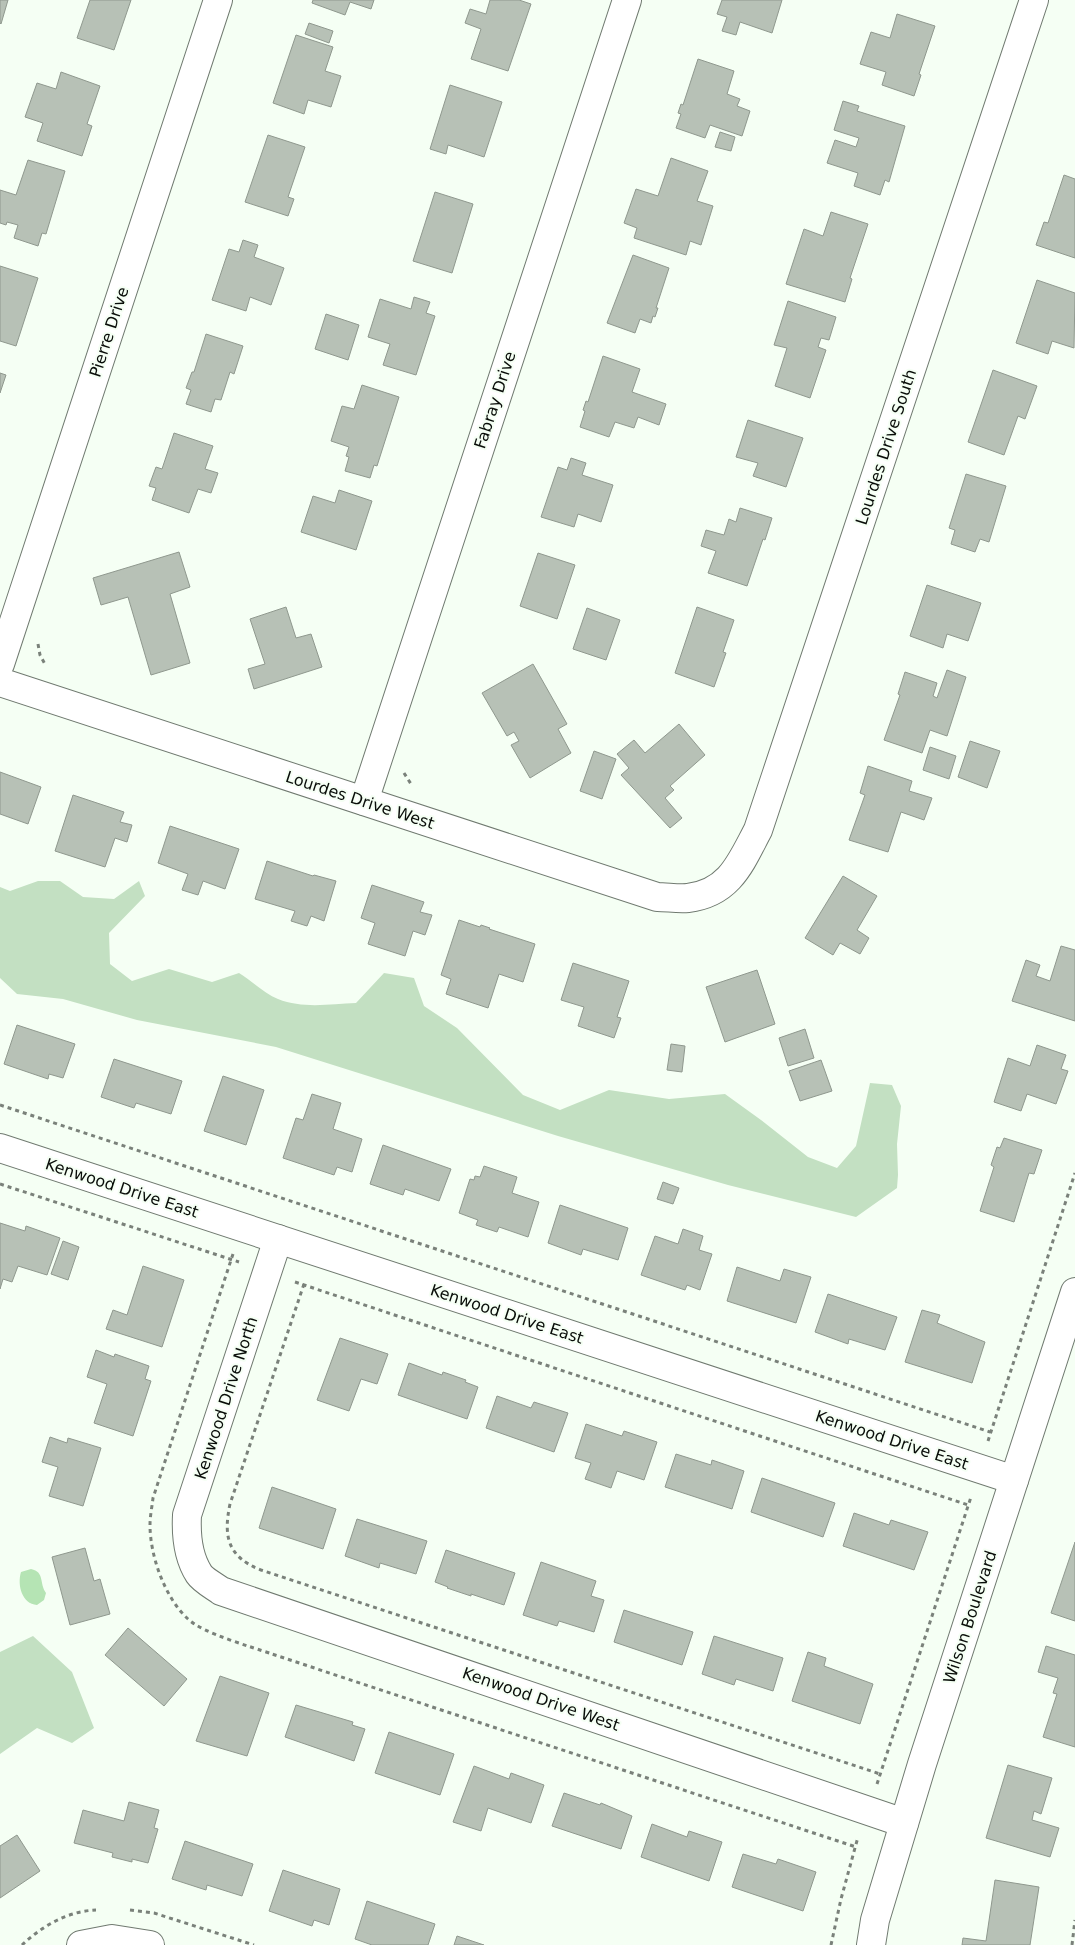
<svg xmlns="http://www.w3.org/2000/svg" width="1075" height="1945" viewBox="0 0 1075 1945" font-family="'DejaVu Sans',sans-serif">
  <style>
    .green { fill: #c3e0c2 }
    .water { fill: #b5e4b4 }
    .building { fill: #b7c1b6; stroke: #8f988e }
    .lines { fill: none; stroke-linecap: round; stroke-linejoin: round }
    .street-casing { stroke: #707a70; stroke-width: 30 }
    .path { stroke: #7a817a; stroke-width: 3; stroke-dasharray: 4 4; stroke-linecap: butt }
    .street { stroke: #fff; stroke-width: 28 }
    .labels { text-anchor: middle; dominant-baseline: central; stroke-width: 4; stroke-linejoin: round; paint-order: stroke }
    .street-label { font-size: 16px; fill: #090d09; stroke: #f5fff4 }
  </style>
  <rect width="100%" height="100%" fill="#f5fff4"/>
  <g class="green">
    <path d="M38,881H60L83,897L114,899L139,881L145,896L109,933L110,964L132,981L169,969L212,982L239,973C252,981 265,994 278,999C303,1009 330,1004 356,1003L384,973L414,978L424,1006L457,1028L523,1095L560,1110L609,1090L669,1099L725,1094L761,1120L808,1157L837,1168L856,1146L870,1083L892,1085L901,1106L897,1144L898,1175L897,1188L856,1217L728,1185L558,1136L276,1047L137,1020L63,999L17,994L0,978V887L10,891Z"/>
    <polygon points="33,1636 72,1672 94,1728 72,1743 37,1728 0,1754 0,1652"/>
  </g>
  <path class="water" d="M31,1569C45,1572 39,1583 46,1593L44,1600L37,1605C22,1604 17,1585 21,1572Z"/>
  <g class="building">
    <polygon points="0,0 8,0 1,24 0,23"/>
    <polygon points="90,0 131,0 114,50 77,38"/>
    <polygon points="313,0 374,0 371,9 350,2 345,15 312,3"/>
    <polygon points="490,0 519,0 531,4 508,71 471,59 481,29 465,23 470,9 486,14"/>
    <polygon points="722,0 782,0 772,33 740,22 736,35 722,31 727,17 717,14"/>
    <polygon points="897,14 935,26 919,74 921,75 914,96 882,85 886,72 860,64 871,32 890,38"/>
    <polygon points="309,23 333,31 329,43 305,34"/>
    <polygon points="296,35 333,47 325,71 341,76 331,107 308,100 304,114 273,103"/>
    <polygon points="698,59 734,71 727,94 740,99 737,106 750,111 742,136 710,125 705,138 676,128 681,114 678,113 681,104 683,105"/>
    <polygon points="61,72 100,86 87,124 92,126 82,156 37,141 43,123 25,117 37,83 56,89"/>
    <polygon points="450,85 502,102 484,157 448,145 446,154 430,149"/>
    <polygon points="843,101 859,106 857,111 905,126 889,182 885,180 880,195 854,186 858,173 827,163 835,140 856,147 859,138 834,130"/>
    <polygon points="720,132 735,137 731,151 715,147"/>
    <polygon points="268,135 305,147 288,197 294,199 288,216 245,202"/>
    <polygon points="671,158 708,171 697,201 713,206 701,245 690,241 686,255 634,238 637,228 624,223 636,189 658,196"/>
    <polygon points="28,160 65,171 46,234 42,233 38,246 14,238 18,225 7,222 6,225 0,223 0,190 16,195"/>
    <polygon points="1064,175 1075,179 1075,258 1036,245 1044,222 1048,223"/>
    <polygon points="435,192 473,204 452,273 413,261"/>
    <polygon points="831,212 868,224 850,278 852,279 845,302 786,284 804,229 823,236"/>
    <polygon points="243,240 258,245 254,257 284,268 271,305 250,297 246,311 212,300 229,249 239,252"/>
    <polygon points="633,255 669,268 656,308 658,308 655,317 653,316 651,323 640,319 635,333 607,323"/>
    <polygon points="0,266 38,278 16,346 0,341"/>
    <polygon points="1037,280 1075,293 1074,348 1052,341 1048,354 1016,343"/>
    <polygon points="414,297 430,302 426,313 435,316 416,375 383,365 390,344 368,337 380,299 411,309"/>
    <polygon points="788,301 836,317 829,340 821,338 818,347 826,350 810,398 775,386 787,348 774,345"/>
    <polygon points="326,314 359,325 348,360 315,349"/>
    <polygon points="206,334 243,346 234,374 230,372 221,400 215,399 211,412 186,404 191,390 186,388 192,372 194,372"/>
    <polygon points="603,356 640,369 632,392 666,404 659,425 638,417 634,428 615,422 609,437 580,427 585,411 583,410 586,401 588,402"/>
    <polygon points="993,370 1037,386 1025,419 1018,416 1004,455 968,442"/>
    <polygon points="0,373 6,375 0,393"/>
    <polygon points="362,385 399,397 377,466 374,465 370,478 345,471 349,457 346,456 349,447 331,441 342,406 354,409"/>
    <polygon points="748,420 803,438 786,487 753,476 758,463 736,457"/>
    <polygon points="174,433 213,446 205,469 218,473 211,493 198,489 189,513 152,500 156,488 149,486 156,467 162,469"/>
    <polygon points="571,458 586,463 582,475 613,485 601,522 578,514 574,527 541,517 558,467 567,470"/>
    <polygon points="966,474 1006,486 989,542 980,539 975,552 951,544 955,530 949,528"/>
    <polygon points="339,490 372,501 356,550 301,532 313,496 335,503"/>
    <polygon points="740,508 772,518 765,540 763,539 747,586 708,573 716,551 701,546 706,530 724,535 729,519 736,522"/>
    <polygon points="179,552 190,587 170,594 190,663 151,675 128,597 101,605 93,578"/>
    <polygon points="538,553 575,565 557,619 520,606"/>
    <polygon points="927,585 981,603 968,641 947,634 943,648 910,636"/>
    <polygon points="286,607 296,638 311,634 322,667 254,689 248,669 265,664 250,619"/>
    <polygon points="697,607 734,620 723,652 726,653 714,687 675,673"/>
    <polygon points="587,608 620,620 606,660 573,649"/>
    <polygon points="533,664 567,724 558,729 571,753 530,778 511,745 519,741 514,732 507,736 482,693"/>
    <polygon points="947,670 966,677 947,736 930,730 922,753 884,740 900,695 898,694 905,672 937,683 933,696 937,698"/>
    <polygon points="679,724 705,755 670,786 674,790 665,798 682,818 670,828 621,775 629,768 617,754 634,740 645,753"/>
    <polygon points="970,741 1000,751 987,788 958,777"/>
    <polygon points="930,747 956,756 949,779 923,770"/>
    <polygon points="594,751 616,759 602,799 580,791"/>
    <polygon points="868,766 912,781 909,791 932,798 924,820 901,812 888,852 849,840 865,795 860,793"/>
    <polygon points="0,772 41,787 28,824 0,814"/>
    <polygon points="73,795 124,812 120,822 132,825 127,842 115,838 105,867 55,851"/>
    <polygon points="170,826 239,849 225,889 203,881 198,895 182,890 188,874 158,863"/>
    <polygon points="267,861 313,876 314,875 336,881 324,921 311,916 307,926 291,921 295,911 255,899"/>
    <polygon points="843,876 877,896 857,930 869,938 860,954 840,943 833,955 805,938"/>
    <polygon points="372,885 424,902 420,912 432,915 425,935 413,931 405,956 368,944 375,923 361,918"/>
    <polygon points="459,920 480,927 481,925 490,928 489,929 535,944 523,982 499,974 488,1008 446,994 451,979 441,975"/>
    <polygon points="1061,946 1075,950 1075,1021 1012,1001 1026,960 1040,965 1036,976 1050,981"/>
    <polygon points="573,963 629,981 617,1017 621,1018 614,1038 578,1026 584,1007 561,1000"/>
    <polygon points="757,970 775,1024 725,1042 706,987"/>
    <polygon points="17,1025 75,1044 63,1078 49,1074 48,1079 4,1064"/>
    <polygon points="805,1029 814,1058 788,1066 779,1038"/>
    <polygon points="671,1044 685,1046 682,1072 667,1070"/>
    <polygon points="1037,1045 1066,1055 1061,1069 1068,1071 1056,1104 1027,1094 1021,1111 994,1102 1008,1058 1030,1066"/>
    <polygon points="114,1059 182,1081 171,1114 136,1103 134,1108 101,1097"/>
    <polygon points="821,1060 832,1091 800,1101 789,1071"/>
    <polygon points="223,1076 264,1090 246,1145 204,1131"/>
    <polygon points="312,1094 341,1103 333,1129 362,1139 352,1172 337,1167 334,1175 283,1158 296,1118 303,1120"/>
    <polygon points="1004,1138 1042,1150 1034,1174 1029,1173 1014,1222 980,1211 994,1167 991,1165 997,1147 1000,1148"/>
    <polygon points="383,1145 451,1169 439,1201 405,1189 403,1195 370,1184"/>
    <polygon points="484,1166 517,1177 512,1193 539,1202 528,1237 499,1227 497,1232 476,1225 478,1220 459,1213 470,1179 474,1180 475,1176 480,1177"/>
    <polygon points="663,1182 679,1188 673,1204 657,1199"/>
    <polygon points="560,1205 628,1228 618,1260 583,1249 581,1255 548,1243"/>
    <polygon points="0,1223 25,1231 26,1226 60,1238 47,1275 18,1266 12,1282 3,1279 0,1289"/>
    <polygon points="683,1229 703,1236 699,1250 712,1254 700,1290 687,1285 685,1290 641,1275 655,1236 678,1244"/>
    <polygon points="63,1241 79,1247 68,1280 51,1274"/>
    <polygon points="143,1266 184,1280 162,1347 106,1329 113,1310 127,1315"/>
    <polygon points="737,1267 780,1281 784,1269 811,1277 796,1323 727,1301"/>
    <polygon points="828,1294 897,1317 885,1350 849,1339 848,1344 815,1332"/>
    <polygon points="922,1310 940,1315 937,1323 985,1342 972,1383 905,1362"/>
    <polygon points="340,1338 388,1354 377,1384 361,1379 349,1411 317,1400"/>
    <polygon points="96,1350 114,1357 115,1354 149,1366 145,1379 151,1381 133,1436 94,1423 107,1384 87,1377"/>
    <polygon points="409,1363 442,1375 443,1372 466,1380 465,1382 478,1387 467,1419 398,1395"/>
    <polygon points="497,1396 531,1408 534,1402 568,1413 554,1452 486,1428"/>
    <polygon points="586,1424 622,1436 624,1431 657,1442 644,1480 617,1471 611,1488 585,1479 591,1463 575,1458"/>
    <polygon points="50,1437 67,1443 68,1438 101,1448 83,1506 49,1496 58,1467 42,1462"/>
    <polygon points="676,1454 711,1465 712,1460 744,1471 732,1509 665,1487"/>
    <polygon points="762,1478 835,1503 823,1537 751,1512"/>
    <polygon points="272,1487 336,1509 323,1549 259,1528"/>
    <polygon points="854,1513 889,1525 891,1520 928,1532 914,1570 843,1546"/>
    <polygon points="357,1519 427,1541 416,1574 380,1563 379,1568 345,1556"/>
    <polygon points="1075,1542 1075,1621 1051,1613"/>
    <polygon points="85,1548 94,1581 100,1579 110,1614 70,1625 52,1557"/>
    <polygon points="446,1550 515,1573 504,1605 471,1594 471,1596 447,1588 448,1587 435,1582"/>
    <polygon points="541,1562 596,1581 591,1596 604,1600 594,1632 559,1621 557,1626 523,1615"/>
    <polygon points="624,1610 693,1632 682,1665 614,1642"/>
    <polygon points="128,1628 187,1679 164,1706 105,1655"/>
    <polygon points="714,1636 783,1658 773,1691 736,1679 734,1685 702,1674"/>
    <polygon points="1046,1646 1075,1655 1075,1747 1043,1737 1057,1694 1053,1693 1058,1678 1038,1672"/>
    <polygon points="808,1652 826,1658 824,1666 873,1684 860,1724 792,1701"/>
    <polygon points="220,1676 269,1693 247,1756 196,1741"/>
    <polygon points="296,1705 353,1722 352,1725 365,1729 354,1761 285,1737"/>
    <polygon points="389,1732 454,1754 440,1795 375,1773"/>
    <polygon points="1008,1765 1052,1778 1041,1814 1034,1811 1032,1820 1059,1828 1050,1857 986,1838"/>
    <polygon points="474,1766 509,1779 511,1773 544,1785 531,1823 488,1808 481,1831 453,1822"/>
    <polygon points="564,1793 600,1805 601,1803 632,1816 621,1849 552,1826"/>
    <polygon points="129,1802 159,1810 154,1828 158,1829 148,1863 132,1859 132,1862 112,1857 113,1853 74,1843 83,1810 124,1821"/>
    <polygon points="652,1824 687,1837 689,1831 722,1842 709,1881 641,1857"/>
    <polygon points="17,1835 40,1871 0,1898 0,1846"/>
    <polygon points="185,1841 253,1864 242,1896 207,1885 206,1890 172,1879"/>
    <polygon points="743,1854 776,1864 778,1859 816,1872 803,1911 732,1887"/>
    <polygon points="283,1870 340,1889 329,1925 314,1920 312,1926 269,1911"/>
    <polygon points="995,1880 1039,1887 1030,1945 962,1945 963,1938 986,1941"/>
    <polygon points="367,1901 435,1924 428,1945 372,1945 355,1939"/>
    <polygon points="457,1936 484,1945 454,1945"/>
  </g>
  <g class="lines">
    <g class="street-casing">
      <g id="street">
        <polyline points="0,664 218,0"/>
        <path d="M0,682L657,897C667,897 678,899 688,898C730,893 741,862 758,830L1034,0"/>
        <polyline points="364,801 627,0"/>
        <polyline points="0,1148 1014,1480"/>
        <path d="M278,1239L187,1515C186,1534 188,1557 199,1574C203,1580 214,1586 221,1591L904,1823"/>
        <polyline points="81,1945 112,1939 150,1945"/>
        <polyline points="871,1945 875,1920 922,1764 1075,1292"/>
      </g>
    </g>
    <g class="path">
      <polyline points="38,644 40,655 46,666"/>
      <polyline points="404,773 411,784"/>
      <polyline points="0,1105 990,1432"/>
      <polyline points="0,1184 239,1262"/>
      <path d="M233,1254L153,1498C152,1507 150,1516 150,1525C150,1556 165,1598 188,1619C202,1633 252,1647 272,1654L856,1847"/>
      <polyline points="295,1282 968,1505"/>
      <path d="M304,1284L230,1504C223,1537 228,1557 261,1570L880,1774"/>
      <polyline points="988,1441 1075,1173"/>
      <polyline points="877,1784 971,1497"/>
      <polyline points="130,1910 154,1913 254,1945"/>
      <path d="M22,1945C42,1926 68,1911 96,1910"/>
      <polyline points="831,1945 841,1899 858,1837"/>
      <polyline points="1072,1945 1075,1920"/>
    </g>
    <use href="#street" class="street"/>
  </g>
  <g class="labels">
    <g class="street-label">
      <text transform="translate(109 332) rotate(-72)">Pierre Drive</text>
      <text transform="translate(495 400) rotate(-72)">Fabray Drive</text>
      <text transform="translate(886 447) rotate(-72)">Lourdes Drive South</text>
      <text transform="translate(360 800) rotate(18)">Lourdes Drive West</text>
      <text transform="translate(122 1188) rotate(18)">Kenwood Drive East</text>
      <text transform="translate(507 1314) rotate(18)">Kenwood Drive East</text>
      <text transform="translate(226 1398) rotate(-72)">Kenwood Drive North</text>
      <text transform="translate(892 1440) rotate(18)">Kenwood Drive East</text>
      <text transform="translate(970 1617) rotate(-72)">Wilson Boulevard</text>
      <text transform="translate(541 1699) rotate(19)">Kenwood Drive West</text>
    </g>
  </g>
</svg>
